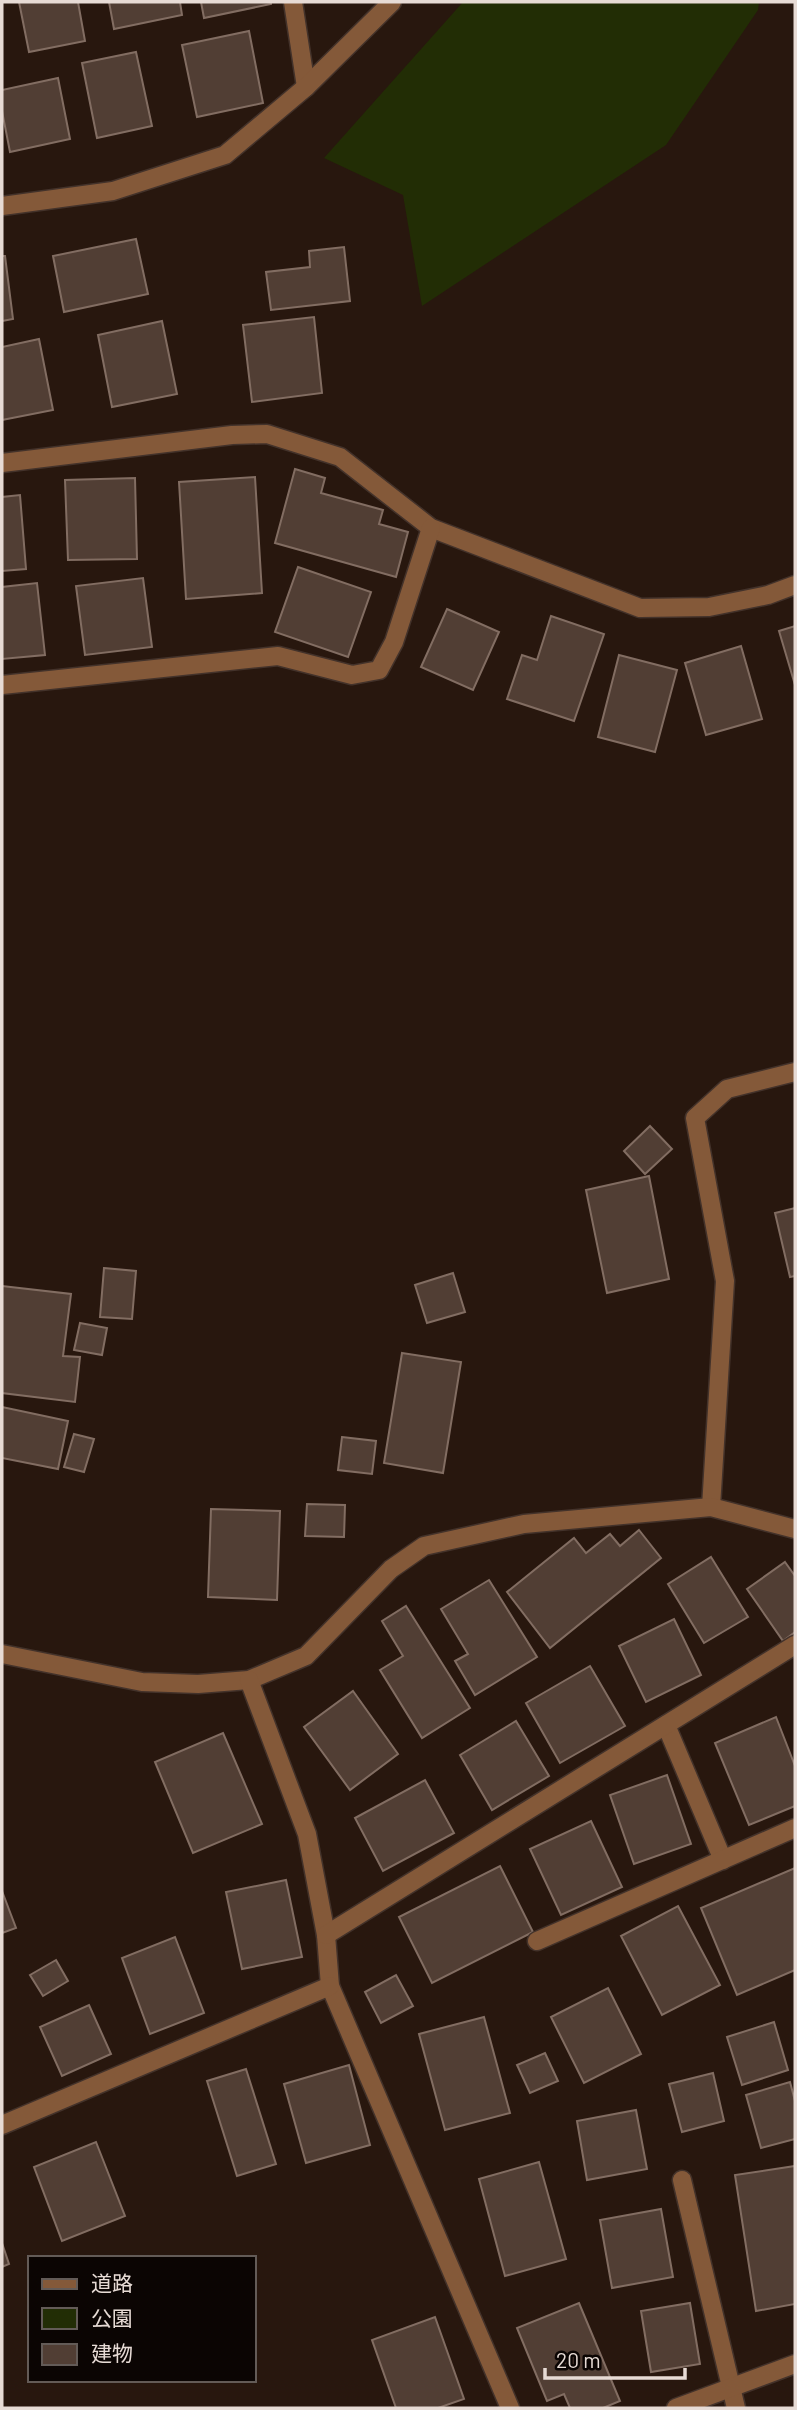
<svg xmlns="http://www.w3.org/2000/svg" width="797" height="2410" viewBox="0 0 797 2410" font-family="Barlow,'Noto Sans JP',sans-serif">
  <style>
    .green { fill: #222d05 }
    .building { fill: #513e34; stroke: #826d62; stroke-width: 2 }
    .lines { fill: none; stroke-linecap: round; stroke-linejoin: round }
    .minor-casing { stroke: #43322a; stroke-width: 21 }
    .minor { stroke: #845939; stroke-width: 18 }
  </style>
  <rect width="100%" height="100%" fill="#28170e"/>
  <polygon class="green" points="463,2 759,2 758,10 666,145 422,306 403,195 324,158"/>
  <g class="building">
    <polygon points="19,2 78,2 85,41 29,52"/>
    <polygon points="109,2 180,2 182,15 114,29"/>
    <polygon points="201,2 271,2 271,4 204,18"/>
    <polygon points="249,31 263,103 197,117 182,45"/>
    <polygon points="136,52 152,126 97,138 82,63"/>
    <polygon points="58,78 70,139 10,152 2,111 2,90"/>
    <polygon points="136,239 148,294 64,312 53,256"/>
    <polygon points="344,247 350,301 271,310 266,272 310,267 309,251"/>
    <polygon points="2,256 5,256 13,319 2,321"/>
    <polygon points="314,317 322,393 252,402 243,325"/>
    <polygon points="162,321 177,394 112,407 98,335"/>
    <polygon points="39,339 53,410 2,420 2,347"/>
    <polygon points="295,469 325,478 321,493 383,510 379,524 408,532 396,577 275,543"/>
    <polygon points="255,477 262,593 186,599 179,482"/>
    <polygon points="135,478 137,559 68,560 65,480"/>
    <polygon points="20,495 26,569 2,571 2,497"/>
    <polygon points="298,567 371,592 348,657 275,632"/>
    <polygon points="143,578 152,647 85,655 76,586"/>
    <polygon points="37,583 45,655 2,659 2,587"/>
    <polygon points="447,609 499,632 473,690 421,667"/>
    <polygon points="551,616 604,634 574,721 507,699 522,655 537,660"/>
    <polygon points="795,626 795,685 779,631"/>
    <polygon points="741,646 762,719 706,735 685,663"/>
    <polygon points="619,655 677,670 655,752 598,737"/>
    <polygon points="650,1126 672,1149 645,1174 624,1151"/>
    <polygon points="649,1176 669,1279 607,1293 586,1190"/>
    <polygon points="795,1208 795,1276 790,1277 775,1213"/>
    <polygon points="104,1268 136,1271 132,1319 100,1317"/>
    <polygon points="453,1273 465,1312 427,1323 415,1285"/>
    <polygon points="2,1286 71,1294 63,1356 80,1357 75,1402 2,1393"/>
    <polygon points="80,1323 107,1328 102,1355 74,1350"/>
    <polygon points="402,1353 461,1362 443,1473 384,1463"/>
    <polygon points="2,1407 68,1421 58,1469 2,1458"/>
    <polygon points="74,1434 94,1439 84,1472 64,1467"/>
    <polygon points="342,1437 376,1441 372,1474 338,1470"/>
    <polygon points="307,1504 345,1505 344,1537 305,1536"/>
    <polygon points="211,1509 280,1511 277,1600 208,1597"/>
    <polygon points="639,1530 661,1558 550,1648 507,1592 574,1538 586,1553 610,1534 620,1546"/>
    <polygon points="711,1557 748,1617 704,1643 668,1584"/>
    <polygon points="785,1562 795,1576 795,1632 783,1641 747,1589"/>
    <polygon points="489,1580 537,1657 475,1695 455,1661 468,1654 441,1609"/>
    <polygon points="406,1606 470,1708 422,1738 380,1670 403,1656 382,1621"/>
    <polygon points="674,1619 701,1675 646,1702 619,1646"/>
    <polygon points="590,1666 625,1726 560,1763 526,1703"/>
    <polygon points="353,1691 398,1754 350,1790 304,1727"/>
    <polygon points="776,1717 795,1766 795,1806 749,1825 715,1743"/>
    <polygon points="516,1721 549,1776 492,1810 460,1755"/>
    <polygon points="223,1733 262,1824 193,1853 155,1762"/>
    <polygon points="667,1775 691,1844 634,1864 610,1795"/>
    <polygon points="425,1780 454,1833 383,1871 355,1818"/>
    <polygon points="591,1821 622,1887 561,1915 530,1849"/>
    <polygon points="500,1866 533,1932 432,1983 399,1917"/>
    <polygon points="795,1868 795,1970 737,1995 701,1908"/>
    <polygon points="286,1880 302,1957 242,1969 226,1892"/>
    <polygon points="2,1891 16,1928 2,1933"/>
    <polygon points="678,1906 720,1985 662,2015 621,1936"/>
    <polygon points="175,1937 204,2013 150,2034 122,1958"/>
    <polygon points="56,1960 68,1981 43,1996 30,1975"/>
    <polygon points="396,1975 413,2006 381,2023 365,1992"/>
    <polygon points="608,1988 641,2054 584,2083 551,2017"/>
    <polygon points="89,2005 111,2054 62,2076 40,2027"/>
    <polygon points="484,2017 510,2113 445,2130 419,2034"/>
    <polygon points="774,2022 788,2070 742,2085 727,2037"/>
    <polygon points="545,2053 558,2081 530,2093 517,2065"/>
    <polygon points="349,2065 370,2145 306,2163 284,2084"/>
    <polygon points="246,2069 276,2164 237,2176 207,2081"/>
    <polygon points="713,2073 724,2121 682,2132 669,2084"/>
    <polygon points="790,2082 795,2101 795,2139 761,2148 746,2095"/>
    <polygon points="636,2110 647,2169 587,2180 577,2121"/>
    <polygon points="96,2142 125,2216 62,2241 34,2167"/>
    <polygon points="539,2162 566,2259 505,2276 479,2179"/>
    <polygon points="795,2166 795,2304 756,2311 735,2175"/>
    <polygon points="661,2209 673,2277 612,2288 600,2220"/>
    <polygon points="2,2243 9,2264 2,2267"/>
    <polygon points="579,2303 620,2401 603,2408 570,2408 564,2394 547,2401 517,2328"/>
    <polygon points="690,2303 700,2364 651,2372 641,2311"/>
    <polygon points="435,2317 464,2399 438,2408 396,2408 372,2340"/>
  </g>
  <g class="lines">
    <g class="minor-casing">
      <g id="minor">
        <polyline points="293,2 306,87"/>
        <polyline points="2,206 113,191 225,155 306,87 392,2"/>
        <polyline points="2,463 232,435 267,434 340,457 431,528 640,608 709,607 768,595 795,585"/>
        <polyline points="2,685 278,656 352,675 379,670 394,642 431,528"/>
        <polyline points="711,1507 725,1281 695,1118 727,1089 795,1072"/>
        <polyline points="2,1654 142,1682 198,1684 249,1680 306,1656 391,1569 424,1546 524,1524 711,1507 795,1529"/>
        <polyline points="249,1680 307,1834 326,1935 330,1986 510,2408"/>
        <polyline points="666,1725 723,1860"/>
        <polyline points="326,1935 795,1645"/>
        <polyline points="537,1941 795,1828"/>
        <polyline points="2,2125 330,1986"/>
        <polyline points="682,2180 736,2408"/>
        <polyline points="676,2408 795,2364"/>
      </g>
    </g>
    <use href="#minor" class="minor"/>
  </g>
  <rect width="797" height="2410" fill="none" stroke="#e7dbd5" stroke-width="7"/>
  <rect x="28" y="2256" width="228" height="126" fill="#0b0503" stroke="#635b57" stroke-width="2"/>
  <rect x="42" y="2279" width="35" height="10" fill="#845939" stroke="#635b57" stroke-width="2"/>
  <text x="91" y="2291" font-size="21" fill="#e7dbd5">道路</text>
  <rect x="42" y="2308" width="35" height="21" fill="#222d05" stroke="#635b57" stroke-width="2"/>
  <text x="91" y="2326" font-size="21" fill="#e7dbd5">公園</text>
  <rect x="42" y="2344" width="35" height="21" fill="#513e34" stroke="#635b57" stroke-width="2"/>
  <text x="91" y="2361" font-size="21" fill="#e7dbd5">建物</text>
  <path d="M545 2368v10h140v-10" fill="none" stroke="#e7dbd5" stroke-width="3.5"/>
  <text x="556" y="2368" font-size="21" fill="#e7dbd5" stroke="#0b0503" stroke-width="5" paint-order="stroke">20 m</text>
</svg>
